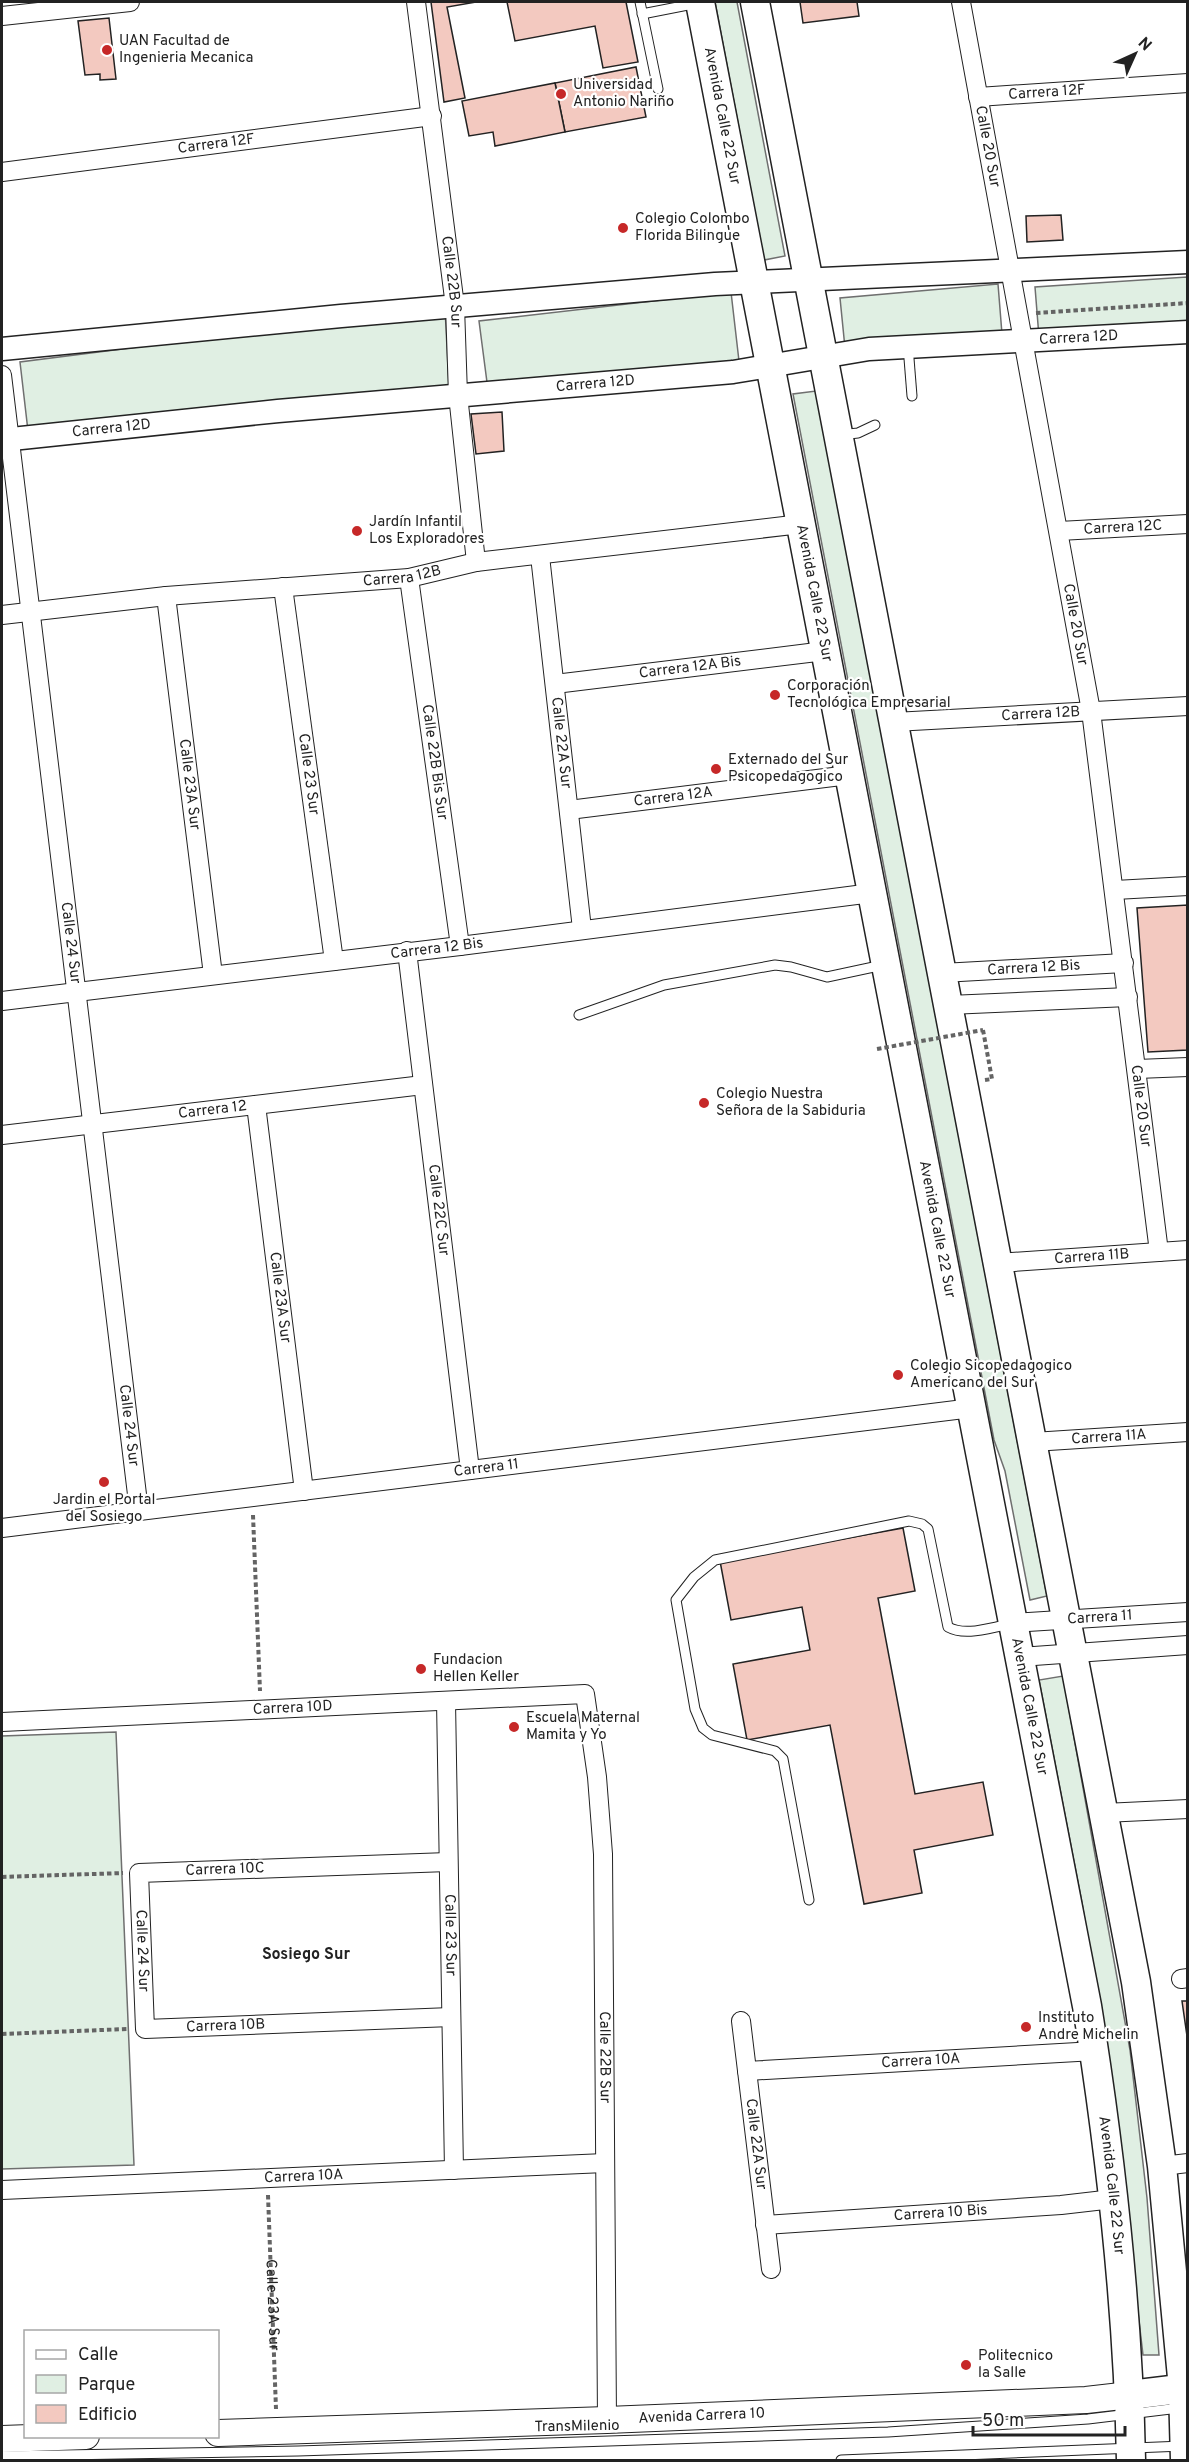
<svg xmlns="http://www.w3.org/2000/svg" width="1189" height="2462" viewBox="0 0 1189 2462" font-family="Overpass,sans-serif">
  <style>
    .green { fill: #e0efe3; stroke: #6f6f6f; stroke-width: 1.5 }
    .building { fill: #f3c9c0; stroke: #222; stroke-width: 1.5 }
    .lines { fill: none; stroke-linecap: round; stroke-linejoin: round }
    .service-casing { stroke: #222; stroke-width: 11 }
    .minor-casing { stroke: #222; stroke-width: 20 }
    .tertiary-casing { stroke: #222; stroke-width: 25 }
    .secondary-casing { stroke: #222; stroke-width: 28 }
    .primary-casing { stroke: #222; stroke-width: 31 }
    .path { stroke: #646464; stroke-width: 4; stroke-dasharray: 4.5 3; stroke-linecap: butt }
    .service { stroke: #fff; stroke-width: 9 }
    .minor { stroke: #fff; stroke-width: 18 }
    .tertiary { stroke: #fff; stroke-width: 22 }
    .secondary { stroke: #fff; stroke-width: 26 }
    .primary { stroke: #fff; stroke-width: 28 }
    .path-bridge { stroke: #646464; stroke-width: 4; stroke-dasharray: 4.5 3; stroke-linecap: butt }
    .poi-dot { fill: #c62828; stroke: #fff; stroke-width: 2 }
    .labels { text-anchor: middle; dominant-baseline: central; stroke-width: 4.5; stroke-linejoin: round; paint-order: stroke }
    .poi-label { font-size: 15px; fill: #222; stroke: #fff; text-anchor: start }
    .street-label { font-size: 15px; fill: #222; stroke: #fff }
    .neighbourhood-label { font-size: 16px; font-weight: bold; fill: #222; stroke: #fff }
  </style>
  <rect width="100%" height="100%" fill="#fff"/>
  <g class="green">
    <polygon points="715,2 737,2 785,256 764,260"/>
    <polygon points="1187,277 1187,327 1039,337 1035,287"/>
    <polygon points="998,284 1002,334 845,348 840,298"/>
    <polygon points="731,292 739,361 488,390 479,321"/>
    <polygon points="445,308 449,388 28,431 20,362"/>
    <polygon points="816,391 1047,1596 1030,1600 1005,1471 994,1440 793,394"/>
    <polygon points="1063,1676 1130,2050 1147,2198 1159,2355 1143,2355 1110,2072 1082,1903 1039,1680"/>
    <polygon points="116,1732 134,2165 2,2169 2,1736"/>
  </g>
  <g class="building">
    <polygon points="431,2 476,2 447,7 465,98 444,102"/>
    <polygon points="507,2 626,2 638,62 603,68 595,26 515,41"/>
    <polygon points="800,2 857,2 859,16 803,23"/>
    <polygon points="109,18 116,79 100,80 100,74 85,75 78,21"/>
    <polygon points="636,67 646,117 565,132 555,83"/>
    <polygon points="555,83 565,132 495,146 493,132 469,136 462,101"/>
    <polygon points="1061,215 1063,240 1027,242 1026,216"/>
    <polygon points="502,412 504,451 476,454 471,414"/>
    <polygon points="1188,905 1188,1050 1148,1052 1137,908"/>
    <polygon points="903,1528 915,1591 878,1598 915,1794 983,1782 993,1835 914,1850 922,1893 864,1904 830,1725 747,1740 733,1664 810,1650 802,1607 731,1620 720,1561"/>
    <polygon points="1182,2001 1188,2001 1188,2043"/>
  </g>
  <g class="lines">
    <g class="service-casing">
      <g id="service">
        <polyline points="640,2 658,89"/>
        <polyline points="642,14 698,3"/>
        <polyline points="908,346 912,396"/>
        <polyline points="840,435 858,433 875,425"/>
        <polyline points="579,1015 664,985 775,965 791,967 827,977 883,965"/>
        <path d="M809,1900L783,1759L775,1751L712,1735L703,1728L695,1709L676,1600L694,1577L715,1560L909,1521L922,1524L928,1529L948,1627C966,1637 991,1627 1011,1624"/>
        <polyline points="2,2456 298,2451 888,2432 1088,2419 1179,2408"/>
        <polyline points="841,2460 1183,2446"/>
      </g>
    </g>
    <g class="minor-casing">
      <g id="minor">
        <path id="s2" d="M416,2L455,306L458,395L476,562"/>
        <path id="s3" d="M961,2L1091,711L1159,1252"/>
        <polyline points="2,16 130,2"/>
        <path id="s4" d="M978,97L1188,83"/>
        <path id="s5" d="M2,172L432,116"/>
        <path id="s6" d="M2,375L139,1511"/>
        <path id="s7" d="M1059,531L1188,524"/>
        <path id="s8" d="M540,556L582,929"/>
        <path id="s9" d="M409,578L460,946"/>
        <path id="s10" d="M283,587L334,961"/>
        <path id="s11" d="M166,596L213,975"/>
        <path id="s12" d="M2,615L166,596L409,578L476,562L801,524"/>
        <path id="s13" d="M555,684L825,651"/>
        <path id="s14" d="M894,722L1188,706"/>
        <path id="s15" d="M569,810L849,775"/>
        <polyline points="1115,890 1188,886"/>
        <path id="s16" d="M407,951L470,1470"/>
        <path id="s17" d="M942,973L1124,963"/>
        <path id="s18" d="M2,1001L460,946L872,893"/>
        <polyline points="949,1005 1128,997"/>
        <polyline points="1137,1069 1188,1067"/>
        <path id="s19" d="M256,1105L304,1491"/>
        <path id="s20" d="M2,1135L423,1085"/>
        <path id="s21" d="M998,1263L1188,1250"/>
        <path id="s22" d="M1033,1442L1188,1432"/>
        <path id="s23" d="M2,1528L972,1408"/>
        <path id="s24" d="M1013,1623L1188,1612"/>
        <polyline points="1020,1657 1188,1645"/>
        <path id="s25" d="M446,1701L454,2170"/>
        <path id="s26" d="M2,1722L585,1694L597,1777L603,1854L607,2420"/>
        <polyline points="1104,1813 1188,1809"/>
        <path id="s27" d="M448,1862L139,1873L145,2029L451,2017"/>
        <polyline points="1181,1979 1188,1978"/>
        <path id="s28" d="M741,2021L771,2269"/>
        <path id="s29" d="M747,2071L1095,2051"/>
        <polyline points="1162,2166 1188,2163"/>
        <path id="s30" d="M2,2190L605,2163"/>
        <path id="s31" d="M765,2225L1061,2205L1113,2199"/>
      </g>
    </g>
    <g class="tertiary-casing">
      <g id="tertiary">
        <polyline points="2,349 341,316 715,284 1188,262"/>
        <path id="s32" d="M2,440L278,411L733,372L869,349L1188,332"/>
      </g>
    </g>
    <g class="secondary-casing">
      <g id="secondary">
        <path id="s33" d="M218,2433L607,2420L1086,2400L1130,2395"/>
        <polyline points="2,2439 86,2436"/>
      </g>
    </g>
    <g class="primary-casing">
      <g id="primary">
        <path id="s34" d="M700,2L1087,2006C1111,2156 1128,2308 1131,2460"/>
        <polyline points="755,2 1136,1982 1162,2166 1183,2388 1185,2460"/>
        <polyline points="1130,2395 1188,2388"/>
      </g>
    </g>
    <g class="path">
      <polyline points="1036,313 1188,303"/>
      <polyline points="983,1030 992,1079 985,1080"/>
      <polyline points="253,1515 260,1691"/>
      <polyline points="2,1877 123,1873"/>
      <polyline points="2,2034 127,2029"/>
      <path id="s1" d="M268,2195L276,2409"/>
    </g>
    <use href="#service" class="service"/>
    <use href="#minor" class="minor"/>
    <use href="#tertiary" class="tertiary"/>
    <use href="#secondary" class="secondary"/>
    <use href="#primary" class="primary"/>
    <polyline class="path-bridge" points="877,1049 983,1030"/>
  </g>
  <g class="poi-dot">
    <circle cx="107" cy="50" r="6"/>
    <circle cx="561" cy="94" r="6"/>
    <circle cx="623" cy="228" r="6"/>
    <circle cx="357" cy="531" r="6"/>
    <circle cx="775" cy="695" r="6"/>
    <circle cx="716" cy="769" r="6"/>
    <circle cx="704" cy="1103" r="6"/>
    <circle cx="898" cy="1375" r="6"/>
    <circle cx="104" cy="1482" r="6"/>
    <circle cx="421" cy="1669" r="6"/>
    <circle cx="514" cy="1727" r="6"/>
    <circle cx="1026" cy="2027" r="6"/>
    <circle cx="966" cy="2365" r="6"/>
  </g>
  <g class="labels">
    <g class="poi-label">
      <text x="119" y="41">UAN Facultad de<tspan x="119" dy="17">Ingenieria Mecanica</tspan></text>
      <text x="573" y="85">Universidad<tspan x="573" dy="17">Antonio Nariño</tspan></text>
      <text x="635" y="219">Colegio Colombo<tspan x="635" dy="17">Florida Bilingue</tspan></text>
      <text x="369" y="522">Jardín Infantil<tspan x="369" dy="17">Los Exploradores</tspan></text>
      <text x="787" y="686">Corporación<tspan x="787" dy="17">Tecnológica Empresarial</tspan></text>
      <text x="728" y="760">Externado del Sur<tspan x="728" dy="17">Psicopedagogico</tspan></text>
      <text x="716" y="1094">Colegio Nuestra<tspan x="716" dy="17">Señora de la Sabiduria</tspan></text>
      <text x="910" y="1366">Colegio Sicopedagogico<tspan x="910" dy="17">Americano del Sur</tspan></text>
      <text x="104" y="1500" text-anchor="middle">Jardin el Portal<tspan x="104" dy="17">del Sosiego</tspan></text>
      <text x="433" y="1660">Fundacion<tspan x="433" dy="17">Hellen Keller</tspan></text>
      <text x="526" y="1718">Escuela Maternal<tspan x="526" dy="17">Mamita y Yo</tspan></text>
      <text x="1038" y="2018">Instituto<tspan x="1038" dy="17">Andre Michelin</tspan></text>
      <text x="978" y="2356">Politecnico<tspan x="978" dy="17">la Salle</tspan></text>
    </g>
    <g class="street-label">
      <text stroke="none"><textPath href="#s4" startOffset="69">Carrera 12F</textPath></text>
      <text stroke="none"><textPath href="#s34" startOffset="116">Avenida Calle 22 Sur</textPath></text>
      <text stroke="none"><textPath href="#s5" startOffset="216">Carrera 12F</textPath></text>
      <text stroke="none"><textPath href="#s3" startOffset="147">Calle 20 Sur</textPath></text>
      <text stroke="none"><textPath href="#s2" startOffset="282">Calle 22B Sur</textPath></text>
      <text stroke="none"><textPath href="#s32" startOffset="1082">Carrera 12D</textPath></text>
      <text stroke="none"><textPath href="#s32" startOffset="596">Carrera 12D</textPath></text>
      <text stroke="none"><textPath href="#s32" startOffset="110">Carrera 12D</textPath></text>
      <text stroke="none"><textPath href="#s7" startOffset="64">Carrera 12C</textPath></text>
      <text stroke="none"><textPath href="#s12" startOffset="402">Carrera 12B</textPath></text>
      <text stroke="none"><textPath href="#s34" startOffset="602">Avenida Calle 22 Sur</textPath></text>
      <text stroke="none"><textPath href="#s3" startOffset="633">Calle 20 Sur</textPath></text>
      <text stroke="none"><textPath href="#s13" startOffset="136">Carrera 12A Bis</textPath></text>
      <text stroke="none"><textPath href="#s14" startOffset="147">Carrera 12B</textPath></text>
      <text stroke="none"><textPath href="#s8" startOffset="188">Calle 22A Sur</textPath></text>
      <text stroke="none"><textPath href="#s9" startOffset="186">Calle 22B Bis Sur</textPath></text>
      <text stroke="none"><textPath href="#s10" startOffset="189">Calle 23 Sur</textPath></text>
      <text stroke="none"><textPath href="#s11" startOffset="190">Calle 23A Sur</textPath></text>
      <text stroke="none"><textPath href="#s15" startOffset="105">Carrera 12A</textPath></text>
      <text stroke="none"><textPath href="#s6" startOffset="572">Calle 24 Sur</textPath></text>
      <text stroke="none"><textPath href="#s18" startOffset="438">Carrera 12 Bis</textPath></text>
      <text stroke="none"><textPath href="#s17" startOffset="92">Carrera 12 Bis</textPath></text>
      <text stroke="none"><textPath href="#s3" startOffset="1119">Calle 20 Sur</textPath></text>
      <text stroke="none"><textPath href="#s20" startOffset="212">Carrera 12</textPath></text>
      <text stroke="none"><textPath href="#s16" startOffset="261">Calle 22C Sur</textPath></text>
      <text stroke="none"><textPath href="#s34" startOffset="1250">Avenida Calle 22 Sur</textPath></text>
      <text stroke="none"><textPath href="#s21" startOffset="94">Carrera 11B</textPath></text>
      <text stroke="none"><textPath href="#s19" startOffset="194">Calle 23A Sur</textPath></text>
      <text stroke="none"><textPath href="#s6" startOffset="1058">Calle 24 Sur</textPath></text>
      <text stroke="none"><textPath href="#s22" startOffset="76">Carrera 11A</textPath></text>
      <text stroke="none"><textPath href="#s23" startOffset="488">Carrera 11</textPath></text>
      <text stroke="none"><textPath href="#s24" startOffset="87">Carrera 11</textPath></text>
      <text stroke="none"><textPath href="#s34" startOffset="1736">Avenida Calle 22 Sur</textPath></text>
      <text stroke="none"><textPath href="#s26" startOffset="291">Carrera 10D</textPath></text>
      <text transform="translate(225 1870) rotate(-2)">Carrera 10C</text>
      <text stroke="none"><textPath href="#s25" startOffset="234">Calle 23 Sur</textPath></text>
      <text stroke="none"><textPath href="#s27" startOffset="387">Calle 24 Sur</textPath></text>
      <text stroke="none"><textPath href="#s27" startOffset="546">Carrera 10B</textPath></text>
      <text stroke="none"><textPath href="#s26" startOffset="948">Calle 22B Sur</textPath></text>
      <text stroke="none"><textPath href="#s29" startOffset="174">Carrera 10A</textPath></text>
      <text stroke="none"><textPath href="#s28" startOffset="124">Calle 22A Sur</textPath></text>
      <text stroke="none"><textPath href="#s30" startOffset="302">Carrera 10A</textPath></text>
      <text stroke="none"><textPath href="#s34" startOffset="2222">Avenida Calle 22 Sur</textPath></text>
      <text stroke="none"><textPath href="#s31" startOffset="176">Carrera 10 Bis</textPath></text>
      <text stroke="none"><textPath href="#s1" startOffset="110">Calle 23A Sur</textPath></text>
      <text stroke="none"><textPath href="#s33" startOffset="484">Avenida Carrera 10</textPath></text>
      <text transform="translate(577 2427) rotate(-1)">TransMilenio</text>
    </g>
    <g class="neighbourhood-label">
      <text x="306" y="1955">Sosiego Sur</text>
    </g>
  </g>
  <rect width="1189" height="2462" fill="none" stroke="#222222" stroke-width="6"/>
  <rect x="24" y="2330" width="195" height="108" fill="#ffffff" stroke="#a7a7a7" stroke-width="1.5"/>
  <rect x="36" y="2350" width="30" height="9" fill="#ffffff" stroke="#a7a7a7" stroke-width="1.5"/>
  <text x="78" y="2360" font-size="18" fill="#222222">Calle</text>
  <rect x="36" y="2375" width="30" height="18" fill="#e0efe3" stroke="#a7a7a7" stroke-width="1.5"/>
  <text x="78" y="2390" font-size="18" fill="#222222">Parque</text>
  <rect x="36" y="2405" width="30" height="18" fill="#f3c9c0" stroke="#a7a7a7" stroke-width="1.5"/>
  <text x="78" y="2420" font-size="18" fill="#222222">Edificio</text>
  <g transform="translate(1135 54) rotate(45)" stroke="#ffffff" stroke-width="4.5" paint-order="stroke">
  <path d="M0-4.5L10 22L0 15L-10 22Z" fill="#222222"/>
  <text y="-9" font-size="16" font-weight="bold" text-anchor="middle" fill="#222222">N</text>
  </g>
  <path d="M973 2426v9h152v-9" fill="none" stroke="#222222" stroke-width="3"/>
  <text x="982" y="2426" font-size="18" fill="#222222" stroke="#ffffff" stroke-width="4.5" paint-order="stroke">50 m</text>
</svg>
